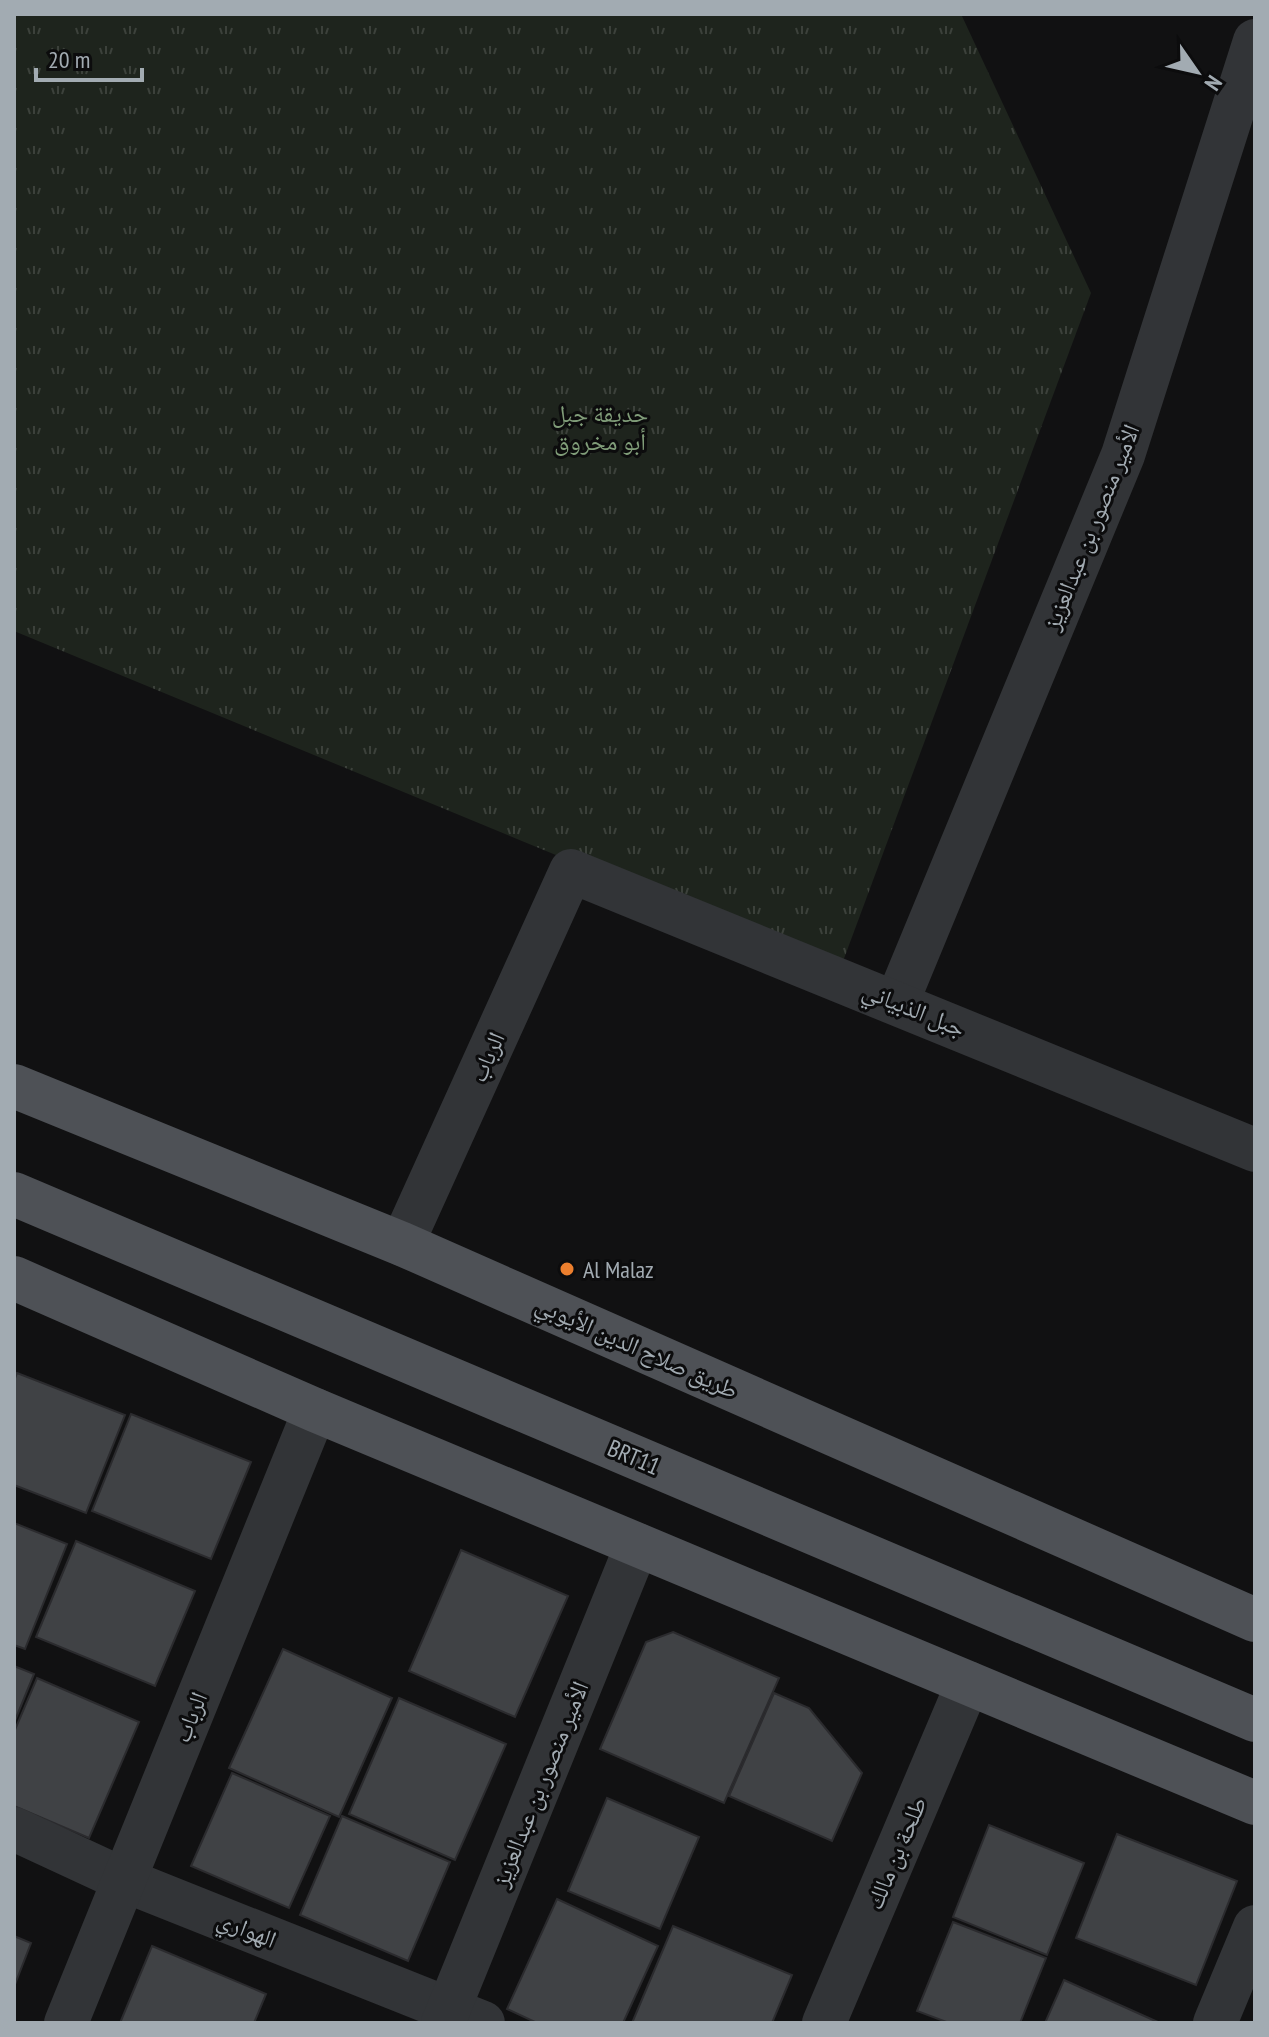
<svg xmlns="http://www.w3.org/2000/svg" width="1269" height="2037" viewBox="0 0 1269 2037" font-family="'PT Sans Narrow','Noto Naskh Arabic',sans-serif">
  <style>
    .park { fill: url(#park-tufts) }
    .building { fill: #404245; stroke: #2b2b2e; stroke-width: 2 }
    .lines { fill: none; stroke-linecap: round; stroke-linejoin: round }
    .minor { stroke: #323437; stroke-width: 44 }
    .major { stroke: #4e5156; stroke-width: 44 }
    .poi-dot { fill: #ec7f2e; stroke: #0c0c0d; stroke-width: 3 }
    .labels { text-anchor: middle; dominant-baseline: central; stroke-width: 6; stroke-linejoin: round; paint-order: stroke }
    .park-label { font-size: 24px; fill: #809d79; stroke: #0c0c0d }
    .street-label { font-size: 24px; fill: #a2abb2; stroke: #0c0c0d }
    .poi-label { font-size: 24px; fill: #a2abb2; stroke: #0c0c0d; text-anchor: start }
  </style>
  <defs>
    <pattern id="park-tufts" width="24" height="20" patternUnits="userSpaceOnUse" patternTransform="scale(2)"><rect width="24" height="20" fill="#1e241d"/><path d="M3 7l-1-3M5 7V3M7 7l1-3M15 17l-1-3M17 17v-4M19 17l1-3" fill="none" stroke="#3c413b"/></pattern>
  </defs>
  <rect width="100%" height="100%" fill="#111112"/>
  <polygon class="park" points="14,14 961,14 1091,293 839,972 14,631"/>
  <g class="building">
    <polygon points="17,1373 125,1415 86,1513 14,1485 14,1381"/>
    <polygon points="131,1414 251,1462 211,1559 92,1511"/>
    <polygon points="14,1523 67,1544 25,1649 14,1645"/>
    <polygon points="76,1541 195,1591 155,1686 36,1637"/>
    <polygon points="461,1550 568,1596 515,1717 409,1671"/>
    <polygon points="673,1632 779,1678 724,1803 600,1749 646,1642"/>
    <polygon points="283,1649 392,1698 339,1817 229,1768"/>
    <polygon points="14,1666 34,1674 14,1723"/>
    <polygon points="37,1678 139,1722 89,1838 14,1806 14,1732"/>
    <polygon points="774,1693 809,1708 862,1773 832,1841 729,1796"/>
    <polygon points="399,1698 506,1744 455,1860 349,1814"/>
    <polygon points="232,1773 330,1816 289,1908 191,1866"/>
    <polygon points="607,1798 699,1837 660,1929 568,1891"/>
    <polygon points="342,1816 450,1862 408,1961 300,1915"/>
    <polygon points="989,1825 1084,1863 1047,1955 953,1917"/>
    <polygon points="1117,1834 1237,1881 1196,1985 1076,1938"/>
    <polygon points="557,1899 658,1946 623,2023 537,2023 507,2009"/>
    <polygon points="953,1922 1046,1958 1020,2023 949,2023 917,2011"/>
    <polygon points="673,1926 792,1975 772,2023 632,2023"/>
    <polygon points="14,1936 31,1943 14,1987"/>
    <polygon points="152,1946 266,1994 254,2023 120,2023"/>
    <polygon points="1064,1980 1160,2023 1045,2023"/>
  </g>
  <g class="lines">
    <g class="minor">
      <polyline points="897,1002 1123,455 1255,41"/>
      <polyline points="402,1244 571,871 1255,1150"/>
      <polyline points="14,1829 124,1880 483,2023"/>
      <polyline points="66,2023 315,1410"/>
      <polyline points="443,2023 637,1545"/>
      <polyline points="824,2023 968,1683"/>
      <polyline points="1215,2023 1255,1927"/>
    </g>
    <g class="major">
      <polyline points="14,1086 402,1244 1255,1620"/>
      <polyline points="14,1194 1255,1720"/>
      <polyline points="14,1278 315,1410 1255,1803"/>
    </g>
  </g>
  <circle class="poi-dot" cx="567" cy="1269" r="8"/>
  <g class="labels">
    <g class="park-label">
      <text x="600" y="413">حديقة جبل<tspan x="600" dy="28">أبو مخروق</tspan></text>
    </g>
    <g class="street-label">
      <text transform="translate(1091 527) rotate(-68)">الأمير منصور بن عبدالعزيز</text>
      <text transform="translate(914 1009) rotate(22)">جبل الذبياني</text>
      <text transform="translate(487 1057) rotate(-66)">الرباب</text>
      <text transform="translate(637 1347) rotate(24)">طريق صلاح الدين الأيوبي</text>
      <text transform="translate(634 1457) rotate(23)">BRT11</text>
      <text transform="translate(190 1717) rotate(-68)">الرباب</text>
      <text transform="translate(540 1784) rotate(-68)">الأمير منصور بن عبدالعزيز</text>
      <text transform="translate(896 1853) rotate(-67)">طلحة بن مالك</text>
      <text transform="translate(247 1929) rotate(22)">الهواري</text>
    </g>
    <g class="poi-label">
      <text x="583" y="1269">Al Malaz</text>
    </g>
  </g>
  <rect width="1269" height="2037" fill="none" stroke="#a2abb2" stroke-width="32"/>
  <g transform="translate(1197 72) rotate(124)" stroke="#0c0c0d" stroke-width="6" paint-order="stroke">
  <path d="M0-6L14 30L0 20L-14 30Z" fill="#a2abb2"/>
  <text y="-12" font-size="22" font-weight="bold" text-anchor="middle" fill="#a2abb2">N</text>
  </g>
  <path d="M36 68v12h106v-12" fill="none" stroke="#a2abb2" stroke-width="4"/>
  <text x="48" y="68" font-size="24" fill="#a2abb2" stroke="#0c0c0d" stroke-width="6" paint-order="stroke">20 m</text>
</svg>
